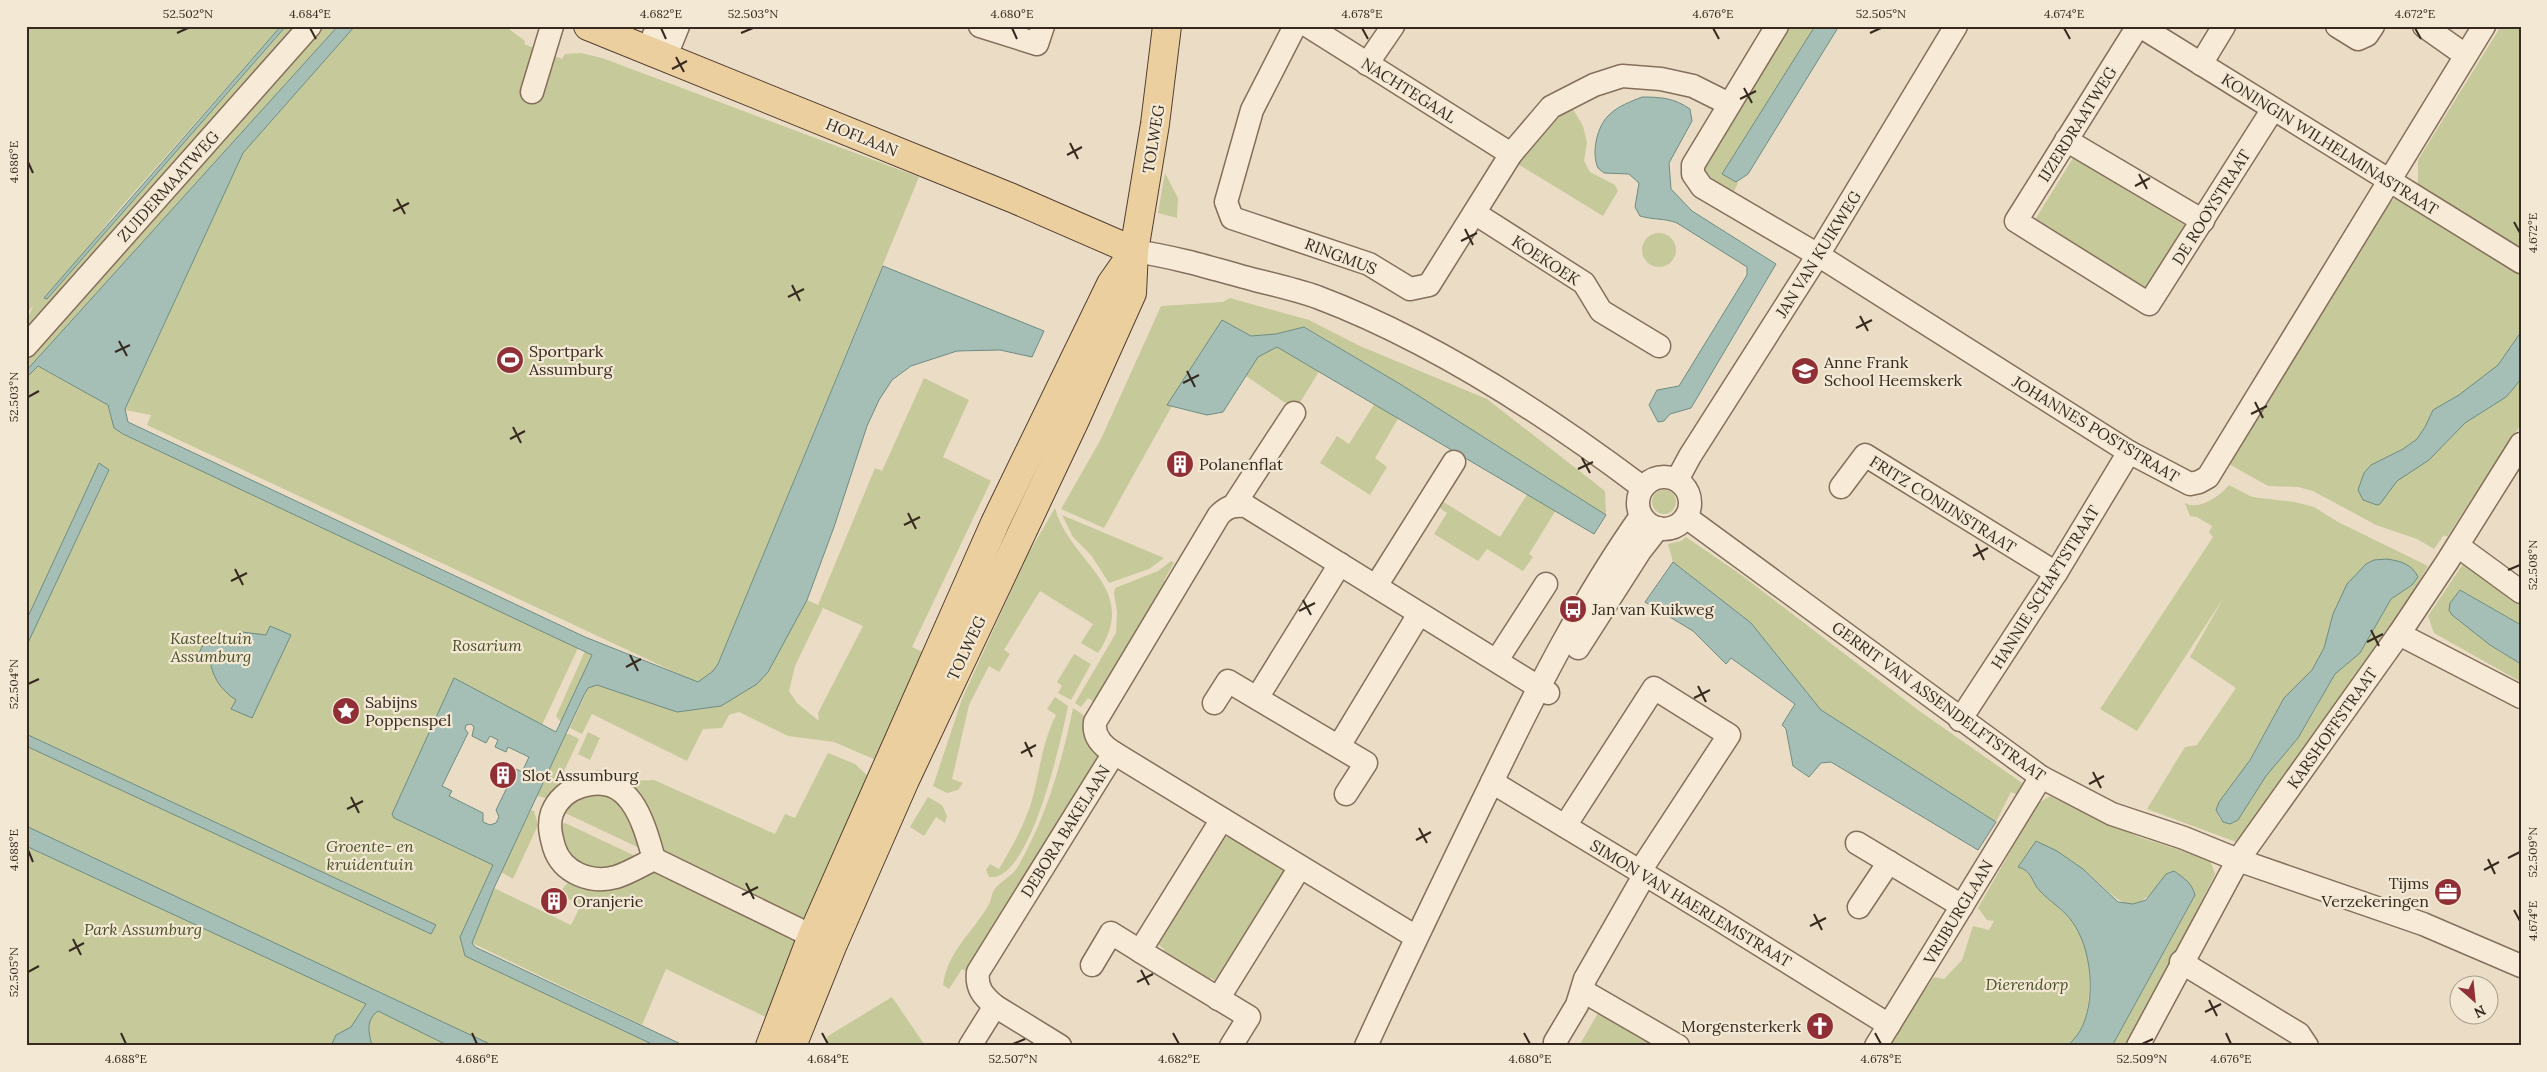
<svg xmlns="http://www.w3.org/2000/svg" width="2547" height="1072" viewBox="0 0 2547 1072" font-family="Lora,serif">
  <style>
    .green { fill: #c6c999; fill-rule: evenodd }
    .water { fill: #a6bfb6; stroke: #6e8c83; fill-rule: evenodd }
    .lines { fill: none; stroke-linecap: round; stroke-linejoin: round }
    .minor-casing { stroke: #856f5c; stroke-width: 25 }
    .major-casing { stroke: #533e30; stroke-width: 30 }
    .minor { stroke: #f7ebd7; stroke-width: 22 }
    .major { stroke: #eccf9f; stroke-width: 28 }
    .ticks { fill: none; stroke: #36291f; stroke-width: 2 }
    .labels { text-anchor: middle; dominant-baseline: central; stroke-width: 4.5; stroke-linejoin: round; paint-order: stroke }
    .street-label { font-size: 16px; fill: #36291f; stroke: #f3e8d4 }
    .poi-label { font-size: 16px; fill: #36291f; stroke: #f3e8d4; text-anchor: start }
    .park-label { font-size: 16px; font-style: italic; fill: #495127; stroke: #f3e8d4 }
    .neatline { fill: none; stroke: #36291f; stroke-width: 2 }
    .ticks-label { font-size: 12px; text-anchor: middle; fill: #36291f }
  </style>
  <rect width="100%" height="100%" fill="#ebddc5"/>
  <g class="green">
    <polygon points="26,26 281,26 114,215 47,299 286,26 298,26 26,336 26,322 33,306 26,314"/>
    <polygon points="313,26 338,26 26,371 26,352"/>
    <polygon points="355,26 505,26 525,41 524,44 562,59 565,54 581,53 602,58 919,177 718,664 713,671 698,683 147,425 151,415 125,410 243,153"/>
    <polygon points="1790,26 1815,26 1722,174 1738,183 1732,195 1707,178 1704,168"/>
    <polygon points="2501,26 2521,26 2521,255 2418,192 2418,160"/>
    <polygon points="1570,104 1583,126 1587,143 1584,161 1590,172 1615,185 1618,191 1603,216 1516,163 1538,132"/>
    <polygon points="2073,158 2186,226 2150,296 2031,226"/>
    <polygon points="1165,173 1178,198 1177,218 1158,213"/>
    <polygon points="2396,198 2521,275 2521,424 2447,537 2444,535 2434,549 2417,539 2376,525 2313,491 2298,487 2268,486 2229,464 2385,206"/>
    <circle cx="1659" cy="250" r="17"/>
    <polygon points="1230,298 1309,320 1360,346 1487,399 1605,491 1606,515 1400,384 1305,327 1276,334 1251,336 1222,320 1167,405 1172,406 1104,528 1061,509 1101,439 1161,306 1223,302"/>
    <polygon points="1277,347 1320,370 1299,404 1292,401 1287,404 1246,376 1258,357"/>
    <polygon points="37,366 109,405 123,434 578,648 542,725 454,678 394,818 493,865 460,937 465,956 656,1046 26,1046 26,746 431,934 436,925 26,734 26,647 109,471 99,464 26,621 26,378"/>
    <path d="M924,378L969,400L943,457L991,481L912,647L933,657L876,760L834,742L788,736L739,712L729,715L722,728L703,729L687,761L592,714L582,734L570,728L588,688L597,685L627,695L721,706L757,684L807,600L818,605L875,468L882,471ZM823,608L863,626L818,713L819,721L797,703L789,691L795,666Z"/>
    <polygon points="1375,403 1399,417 1375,458 1387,467 1370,495 1320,463 1337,436 1349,444"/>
    <path d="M2229,485L2252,497L2295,502L2314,507L2338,522L2428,566L2390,630L2239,843L2147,809L2185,747L2197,745L2236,688L2190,657L2224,597L2137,731L2100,709L2213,537L2209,532L2212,526L2197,517L2190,516L2185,503C2200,511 2221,495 2229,485ZM2412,585L2391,599L2360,652L2335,674L2325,687L2317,707L2298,738L2223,822L2218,816L2284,698L2312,670L2324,648L2333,614Z"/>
    <circle cx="1664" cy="502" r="12"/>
    <polygon points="1528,493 1556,510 1529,554 1533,557 1523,571 1487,549 1478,561 1434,534 1447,513 1434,504 1442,501 1500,537"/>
    <path d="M1055,508C1070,564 1142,587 1098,653L1081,643L1093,624L1040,591L1004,650L1010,654L999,672L989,666L969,705L952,779L963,783L958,790L947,793L933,786L962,699L1027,556Z"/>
    <polygon points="1062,515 1164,558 1149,569 1109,583 1091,555 1073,537"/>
    <polygon points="1686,537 1740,574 1918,710 2025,785 2022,797 2011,792 1996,822 1821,710 1751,623 1673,562 1668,544 1681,541"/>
    <polygon points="1171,561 1174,563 1164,580 1169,583 1095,698 1099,701 1097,704 1088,698 1081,707 1075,703 1116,633 1117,612 1114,593 1115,588 1158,571"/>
    <polygon points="2463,564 2521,604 2521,625 2460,590 2449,610 2490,645 2521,664 2521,682 2434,633 2428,616"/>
    <polygon points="585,651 592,655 561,722 556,716"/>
    <polygon points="1074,654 1091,664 1071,700 1058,693 1062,686 1057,682"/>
    <path d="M1055,697L1068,706C1062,737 1030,884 989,877L986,870L990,864L999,869C1012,847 1025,824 1032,800C1040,771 1042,742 1056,715L1047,709Z"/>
    <path d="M1073,708L1089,719L1101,754L970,962L974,965L969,973L962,969L949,989L943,985C948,950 972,934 989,904C992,899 991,894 994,890C997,885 1004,881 1008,877C1014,873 1019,866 1022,859C1048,812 1062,761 1073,708Z"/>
    <polygon points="588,732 600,738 590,760 578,754"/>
    <polygon points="566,734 569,734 579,739 551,799 537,796"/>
    <polygon points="828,753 855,764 870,778 810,922 795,918 655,854 619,786 627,781 654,780 775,834 785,814 795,818"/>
    <polygon points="613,789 650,853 563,812 561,802"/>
    <path d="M2050,796L2139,837L2210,860L2215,874L2130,1046H2112L2195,895L2193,888L2166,874C2130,928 2119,898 2083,869C2068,858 2053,849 2036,841L2022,868C2033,874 2033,884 2041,892C2055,906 2070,914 2080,933C2092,956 2093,1008 2080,1031C2077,1036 2072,1041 2068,1046H1886L1934,977L1944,979L1962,960L1973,926L1989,930L1994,921L1987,920L1978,908L2038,803Z"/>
    <polygon points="928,797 942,805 947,816 945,823 936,817 924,836 910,827"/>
    <polygon points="531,810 534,811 538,825 513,879 501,872"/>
    <polygon points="565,823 646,861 582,874 554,827"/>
    <polygon points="1225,837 1231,837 1283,871 1285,875 1222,980 1216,981 1211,978 1206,981 1163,954 1164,949 1157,943 1217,844"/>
    <polygon points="651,864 808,937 778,1023 666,969 642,1025 472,943 494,888 571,925 581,905 558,894 570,880"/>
    <polygon points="892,997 924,1044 922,1046 824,1046 828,1036"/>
    <polygon points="1601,1008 1659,1046 1579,1046"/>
  </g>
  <g class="water">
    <polygon points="281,26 286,26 47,299 44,298"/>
    <path d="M338,26H355L243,153L125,409L128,422L585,637L698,682L713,671L718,664L883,266L1044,331L1032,357L1000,350L957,351L911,366L892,380L879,400L867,426L834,527L807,600L768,672L757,684L721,706L677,712L597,685L588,688L584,695L494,888L472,943L475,947L685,1046H656L465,956L460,937L493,865L394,818L392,814L454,678L556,732L592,655L123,434L114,428L108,405L38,366L26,378V371ZM471,724L474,727L472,736L486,743L490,736L498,740L495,747L506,752L508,747L529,757L522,772L516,769L496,810L499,817L496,823L490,825L483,822V813L449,796L452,791L442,786L468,733L465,729L466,725Z"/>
    <polygon points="1815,26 1839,26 1748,174 1736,182 1722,174"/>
    <path d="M1642,97C1661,97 1674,98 1690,109L1692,121L1669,163L1671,189L1692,211L1776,264L1691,408L1670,414L1664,421L1658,422L1649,405L1657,390L1679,386L1747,275V267L1677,223C1665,218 1653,220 1640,216L1635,207L1639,183L1629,174L1604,173L1598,168C1591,153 1597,126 1609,115C1618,106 1630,102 1642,97Z"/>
    <polygon points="1222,320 1251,336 1276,334 1304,327 1400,384 1606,515 1594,534 1277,347 1258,357 1223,412 1207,415 1167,405"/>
    <polygon points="2521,332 2521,379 2513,389 2506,397 2465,423 2429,460 2397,481 2380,504 2377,505 2363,500 2358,490 2364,473 2371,465 2403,449 2417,439 2425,427 2433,410 2459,395 2498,365"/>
    <polygon points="99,463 109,470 26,647 26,621"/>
    <path d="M2387,559C2400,561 2412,564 2418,577L2412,585L2391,599L2360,653L2335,674L2298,738L2266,776L2238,820L2230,824L2223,822L2216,810L2219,802L2250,760L2284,698L2312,670L2324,648L2333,614L2347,584L2366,564L2374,560Z"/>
    <polygon points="1673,562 1751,623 1821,710 1996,822 1978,850 1831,762 1821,763 1809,777 1793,766 1786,729 1782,725 1795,704 1731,658 1726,664 1693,631 1645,602"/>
    <polygon points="2460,590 2521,625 2521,664 2490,645 2452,615 2449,610 2450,603"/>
    <path d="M270,626L291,635L252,718L231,709L236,700C221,690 213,678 210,661L198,655L208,635L219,640L242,632L266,635Z"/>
    <polygon points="26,734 436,925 431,934 26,746"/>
    <path d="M26,826L494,1046H449L378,1011C365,1021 369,1033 372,1046H331L336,1035L351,1027L366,1004L26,846Z"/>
    <path d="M2036,841L2057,851L2083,869L2118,902L2133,904L2146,900L2166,874L2174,871C2184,878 2192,883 2195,895L2112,1046H2068C2072,1041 2077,1036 2080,1031C2097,1001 2092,947 2071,920C2062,908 2050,902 2040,891C2031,882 2033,871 2018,867Z"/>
  </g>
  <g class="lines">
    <g class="minor-casing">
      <g id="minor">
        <polyline points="980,26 1037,44 1043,26"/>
        <polyline points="1295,26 1252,110 1226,202 1232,218 1369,264 1410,289 1429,285 1511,154 1551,107 1594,85 1622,76 1661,79 1693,86 1729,104"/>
        <polyline points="1308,26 1511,154"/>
        <polyline points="1777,26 1693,165 1693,174 1702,187 1818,255 2129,452 2190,484 2199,482 2208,477 2484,26"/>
        <polyline points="2138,26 2016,221 2149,304 2273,109"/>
        <polyline points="2140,26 2521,262"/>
        <polyline points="2337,26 2358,39 2367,35 2373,26"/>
        <polyline points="2424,26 2465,55"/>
        <polyline points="647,50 658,26"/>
        <polyline points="665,58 678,26"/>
        <polyline points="1367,64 1393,26"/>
        <polyline points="2201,64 2224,26"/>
        <polyline points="532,92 552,26"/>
        <polyline points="2066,140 2203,221"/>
        <polyline points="1476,214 1584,283 1601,311 1659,346"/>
        <path d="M1134,251C1176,257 1215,269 1255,280C1276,285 1297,290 1317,297C1431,340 1545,414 1642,487"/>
        <polyline points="26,346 310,26"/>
        <circle cx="1664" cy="503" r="26"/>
        <polyline points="1677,480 1690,456 1818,255 1956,26"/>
        <polyline points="1841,487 1865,455 2056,573"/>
        <polyline points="1234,505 1294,413"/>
        <polyline points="1686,517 2041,777 2112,814 2184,838 2238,860 2423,924 2521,966"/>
        <polyline points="2458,546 2521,592"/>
        <polyline points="1376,586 1454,462"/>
        <polyline points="2399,634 2521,697"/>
        <polyline points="1578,648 1640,551 1658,528"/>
        <polyline points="1497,660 1546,584"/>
        <polyline points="1257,698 1340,564"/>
        <polyline points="1214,703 1228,681 1366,763 1346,794"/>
        <polyline points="1960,720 2056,573 2129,452"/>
        <polyline points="1339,746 1419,614"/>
        <polyline points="1114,753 1416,937"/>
        <polyline points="1492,782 1717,918 1889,1025"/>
        <polyline points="1222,819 1140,951 1249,1017 1231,1046"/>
        <polyline points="1565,826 1654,688 1729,735 1640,871"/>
        <polyline points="1857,843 1962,906"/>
        <path d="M654,859C644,824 631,771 582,786C568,790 557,800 552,813C548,825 551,836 554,847C562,873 591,884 616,877C629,873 642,865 654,859L812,936"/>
        <polyline points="1859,907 1889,862"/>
        <polyline points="2181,962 2299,1034 2307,1046"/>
        <polyline points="1092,965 1111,933 1140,951"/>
        <polyline points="1583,991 1678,1046"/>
        <polyline points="1218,999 1300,867"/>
        <polyline points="995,1006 1060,1046"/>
        <path d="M970,1046L995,1006C983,996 976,988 978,972L1114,753C1102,746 1093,736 1095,722L1219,515C1228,506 1234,505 1246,506L1548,693"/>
        <path d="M1366,1046C1407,956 1450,868 1493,780C1537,689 1583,598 1641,516"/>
        <polyline points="1557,1046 1555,1042 1577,1005 1585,979 1645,874"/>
        <polyline points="1876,1046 2041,777"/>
        <polyline points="2138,1046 2238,860 2399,634 2447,562 2521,444"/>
      </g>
    </g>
    <g class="major-casing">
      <g id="major">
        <polyline points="588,26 1012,198 1134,251"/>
        <polyline points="770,1046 812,936 995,523 1111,284 1134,251"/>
        <polyline points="792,1046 833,944 905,780 1075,420 1132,293 1134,251 1155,124 1167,26"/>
      </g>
    </g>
    <use href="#minor" class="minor"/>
    <use href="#major" class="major"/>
  </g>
  <path class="ticks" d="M310,28L316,39M661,28L666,39M1012,28L1017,39M1362,28L1368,39M1713,28L1719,39M2064,28L2070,39M2415,28L2421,39M177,33L188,28M741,33L753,28M1870,33L1881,28M676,57L684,72M672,69L687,61M1744,88L1752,103M1740,99L1756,91M1070,143L1078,159M1067,155L1082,147M28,162L33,173M2139,174L2147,189M2135,186L2150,178M397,199L405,214M393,211L409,203M2514,222L2520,233M1465,229L1473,245M1461,241L1477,233M792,285L800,301M788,297L804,289M1860,316L1868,331M1856,328L1872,320M119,341L127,356M115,352L130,345M1187,371L1195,387M1183,383L1199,375M28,397L39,391M2255,402L2263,418M2251,414L2267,406M513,427L521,443M510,439L525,431M1582,458L1590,473M1578,469L1593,462M908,513L916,529M904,525L920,517M1976,544L1984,560M1973,556L1988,548M235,569L243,585M2508,570L2520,565M231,581L247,573M1303,600L1311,615M1299,611L1315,603M2371,630L2379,646M2367,642L2383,634M630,655L638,671M626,667L641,659M28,684L39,679M1698,686L1706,702M1694,698L1710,690M1025,742L1032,757M1021,753L1036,745M2093,772L2101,788M2089,784L2104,776M351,797L359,813M347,809L363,801M1419,828L1427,843M1416,840L1431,832M28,850L33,862M2508,858L2520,852M2488,859L2495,874M2484,870L2499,862M746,883L754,899M742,895L758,887M2514,910L2520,921M1814,914L1822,930M1810,926L1826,918M73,939L81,955M69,951L84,943M1141,970L1149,985M28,972L39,966M1137,982L1153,974M2209,1000L2217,1016M2205,1012L2221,1004M121,1033L126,1044M472,1033L477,1044M822,1033L828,1044M1173,1033L1179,1044M1524,1033L1530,1044M1875,1033L1881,1044M2226,1033L2231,1044M1013,1044L1025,1039M2142,1044L2153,1039"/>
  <defs>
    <g id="stadium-disc" transform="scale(1.4375)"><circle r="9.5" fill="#903036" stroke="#f3e8d4"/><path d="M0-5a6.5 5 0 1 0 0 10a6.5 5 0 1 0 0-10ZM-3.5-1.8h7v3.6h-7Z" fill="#fff"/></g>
    <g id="school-disc" transform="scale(1.4375)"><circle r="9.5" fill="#903036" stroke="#f3e8d4"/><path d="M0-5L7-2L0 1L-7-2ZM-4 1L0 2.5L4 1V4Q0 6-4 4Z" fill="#fff"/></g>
    <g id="building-disc" transform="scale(1.4375)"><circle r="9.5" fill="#903036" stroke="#f3e8d4"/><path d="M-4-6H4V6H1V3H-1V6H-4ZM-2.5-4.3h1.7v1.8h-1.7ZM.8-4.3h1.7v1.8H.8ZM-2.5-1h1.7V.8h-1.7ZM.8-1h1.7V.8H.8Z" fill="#fff"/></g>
    <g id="bus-disc" transform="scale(1.4375)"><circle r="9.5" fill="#903036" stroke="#f3e8d4"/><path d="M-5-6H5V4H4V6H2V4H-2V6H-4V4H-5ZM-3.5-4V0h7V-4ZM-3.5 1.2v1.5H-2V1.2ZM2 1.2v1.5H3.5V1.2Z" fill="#fff"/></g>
    <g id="sight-disc" transform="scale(1.4375)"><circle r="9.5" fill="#903036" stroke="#f3e8d4"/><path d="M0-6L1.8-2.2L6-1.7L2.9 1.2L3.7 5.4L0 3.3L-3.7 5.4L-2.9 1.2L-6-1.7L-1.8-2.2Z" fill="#fff"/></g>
    <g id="office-disc" transform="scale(1.4375)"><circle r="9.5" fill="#903036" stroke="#f3e8d4"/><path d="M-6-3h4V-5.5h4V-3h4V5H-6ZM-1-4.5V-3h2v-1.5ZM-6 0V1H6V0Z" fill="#fff"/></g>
    <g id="church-disc" transform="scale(1.4375)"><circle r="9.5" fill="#903036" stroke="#f3e8d4"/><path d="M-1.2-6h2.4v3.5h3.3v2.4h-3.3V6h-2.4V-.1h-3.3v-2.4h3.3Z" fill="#fff"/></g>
  </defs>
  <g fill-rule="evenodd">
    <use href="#stadium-disc" x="510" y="360"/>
    <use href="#school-disc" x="1805" y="371"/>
    <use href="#building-disc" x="1180" y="464"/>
    <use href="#bus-disc" x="1573" y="609"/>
    <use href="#sight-disc" x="346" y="711"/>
    <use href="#building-disc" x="503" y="775"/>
    <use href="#office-disc" x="2448" y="892"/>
    <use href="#building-disc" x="554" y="901"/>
    <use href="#church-disc" x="1820" y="1026"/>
  </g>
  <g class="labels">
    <g class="street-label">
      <text transform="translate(1409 90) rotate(32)">NACHTEGAAL</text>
      <text transform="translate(2077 124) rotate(-58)">IJZERDRAATWEG</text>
      <text transform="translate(862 137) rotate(22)">HOFLAAN</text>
      <text transform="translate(1153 139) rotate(-81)">TOLWEG</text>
      <text transform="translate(2330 144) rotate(32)">KONINGIN WILHELMINASTRAAT</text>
      <text transform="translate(168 186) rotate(-48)">ZUIDERMAATWEG</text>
      <text transform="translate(2211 207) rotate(-58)">DE ROOYSTRAAT</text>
      <text transform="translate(1818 254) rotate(-58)">JAN VAN KUIKWEG</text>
      <text transform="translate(1341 256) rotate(21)">RINGMUS</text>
      <text transform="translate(1546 260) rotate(33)">KOEKOEK</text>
      <text transform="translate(2096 429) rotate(31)">JOHANNES POSTSTRAAT</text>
      <text transform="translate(1943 504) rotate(32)">FRITZ CONIJNSTRAAT</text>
      <text transform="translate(2045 587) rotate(-58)">HANNIE SCHAFTSTRAAT</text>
      <text transform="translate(966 648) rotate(-65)">TOLWEG</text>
      <text transform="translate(1939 701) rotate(36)">GERRIT VAN ASSENDELFTSTRAAT</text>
      <text transform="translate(2332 728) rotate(-55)">KARSHOFFSTRAAT</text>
      <text transform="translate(1065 831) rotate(-58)">DEBORA BAKELAAN</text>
      <text transform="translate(1691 903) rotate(31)">SIMON VAN HAERLEMSTRAAT</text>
      <text transform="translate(1958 912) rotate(-59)">VRIJBURGLAAN</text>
    </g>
    <g class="poi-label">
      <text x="529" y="351">Sportpark<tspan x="529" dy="18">Assumburg</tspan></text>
      <text x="1824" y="362">Anne Frank<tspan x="1824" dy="18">School Heemskerk</tspan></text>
      <text x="1199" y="464">Polanenflat</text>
      <text x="1592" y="609">Jan van Kuikweg</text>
      <text x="365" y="702">Sabijns<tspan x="365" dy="18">Poppenspel</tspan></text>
      <text x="522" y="775">Slot Assumburg</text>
      <text x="2429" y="883" text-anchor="end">Tijms<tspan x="2429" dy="18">Verzekeringen</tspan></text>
      <text x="573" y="901">Oranjerie</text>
      <text x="1801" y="1026" text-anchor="end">Morgensterkerk</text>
    </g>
    <g class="park-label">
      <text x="211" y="638">Kasteeltuin<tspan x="211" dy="18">Assumburg</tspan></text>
      <text x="487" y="645">Rosarium</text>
      <text x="370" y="846">Groente- en<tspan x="370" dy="18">kruidentuin</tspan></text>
      <text x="143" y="929">Park Assumburg</text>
      <text x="2027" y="984">Dierendorp</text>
    </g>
  </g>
  <rect width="2547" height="1072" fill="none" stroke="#f3e8d4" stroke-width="55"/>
  <g transform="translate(2474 1000) rotate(153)"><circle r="24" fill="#f3e8d4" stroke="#a79c8c"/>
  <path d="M0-4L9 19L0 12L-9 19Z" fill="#903036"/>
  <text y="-8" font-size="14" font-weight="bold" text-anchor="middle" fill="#36291f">N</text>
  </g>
  <rect x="28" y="28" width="2492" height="1016" class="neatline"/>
  <g class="ticks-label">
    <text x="188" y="18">52.502°N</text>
    <text x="310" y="18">4.684°E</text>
    <text x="661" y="18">4.682°E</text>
    <text x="753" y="18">52.503°N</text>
    <text x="1012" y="18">4.680°E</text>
    <text x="1362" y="18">4.678°E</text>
    <text x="1713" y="18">4.676°E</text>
    <text x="1881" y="18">52.505°N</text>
    <text x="2064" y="18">4.674°E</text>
    <text x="2415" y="18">4.672°E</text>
    <text transform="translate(14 162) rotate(-90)" y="4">4.686°E</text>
    <text transform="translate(2533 233) rotate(-90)" y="4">4.672°E</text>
    <text transform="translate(14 397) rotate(-90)" y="4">52.503°N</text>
    <text transform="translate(2533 565) rotate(-90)" y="4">52.508°N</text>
    <text transform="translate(14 684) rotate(-90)" y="4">52.504°N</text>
    <text transform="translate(14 850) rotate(-90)" y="4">4.688°E</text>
    <text transform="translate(2533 852) rotate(-90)" y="4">52.509°N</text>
    <text transform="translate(2533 921) rotate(-90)" y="4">4.674°E</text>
    <text transform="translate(14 972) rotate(-90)" y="4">52.505°N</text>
    <text x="126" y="1063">4.688°E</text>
    <text x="477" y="1063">4.686°E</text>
    <text x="828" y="1063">4.684°E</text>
    <text x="1013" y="1063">52.507°N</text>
    <text x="1179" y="1063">4.682°E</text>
    <text x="1530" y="1063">4.680°E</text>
    <text x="1881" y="1063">4.678°E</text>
    <text x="2142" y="1063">52.509°N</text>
    <text x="2231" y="1063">4.676°E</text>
  </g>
</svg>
